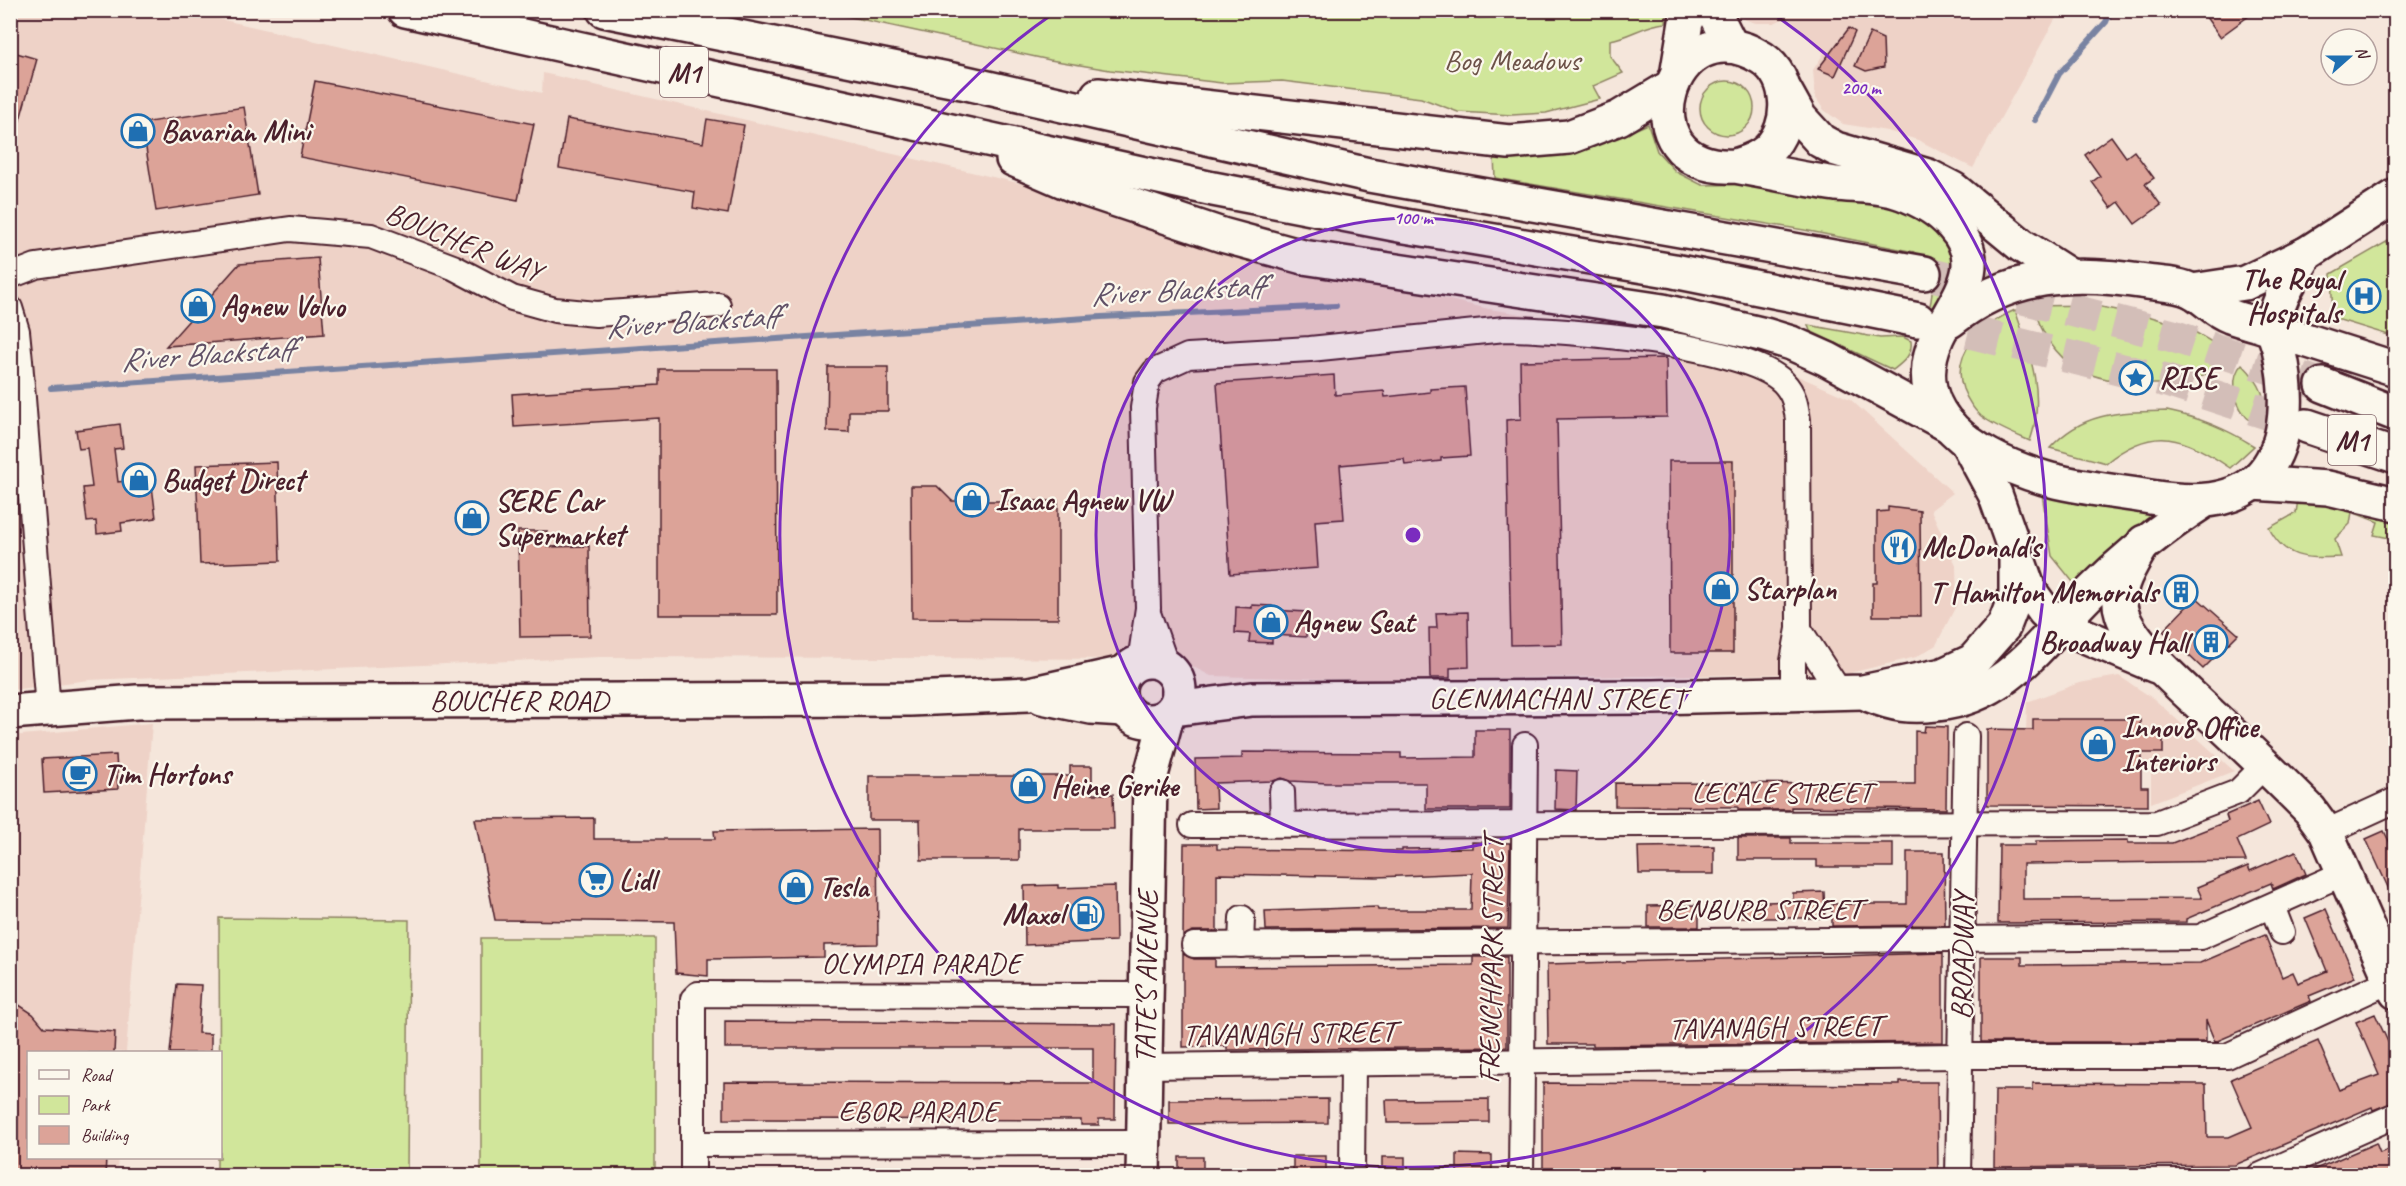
<svg xmlns="http://www.w3.org/2000/svg" width="2406" height="1186" viewBox="0 0 2406 1186" font-family="Caveat,sans-serif">
  <style>
    .built { fill: #eed2c7 }
    .green { fill: #d1e69b; stroke: #8e8263; stroke-width: 1.5 }
    .lines { fill: none; stroke-linecap: round; stroke-linejoin: round }
    .stream { stroke: #7983a2; stroke-width: 6 }
    .building { fill: #dca398; stroke: #4a1f2b; stroke-width: 1.5 }
    .highway-tunnel { stroke: #d3beb8; stroke-width: 33; stroke-dasharray: 33 16; stroke-linecap: butt }
    .street-casing { stroke: #4a1f2b; stroke-width: 28 }
    .secondary-casing { stroke: #4a1f2b; stroke-width: 38 }
    .highway-casing { stroke: #4a1f2b; stroke-width: 38 }
    .street { stroke: #fbf7ec; stroke-width: 24 }
    .secondary { stroke: #fbf7ec; stroke-width: 33 }
    .highway { stroke: #fbf7ec; stroke-width: 33 }
    .ring { fill: none; stroke: #7b2cbf; stroke-width: 3 }
    .labels { text-anchor: middle; dominant-baseline: central; stroke-width: 4.5; stroke-linejoin: round; paint-order: stroke }
    .shield { fill: #fbf7ec; stroke: #7f6065; stroke-width: 1.5 }
    .shield-label { font-size: 28px; font-weight: bold; fill: #4a1f2b }
    .park-label { font-size: 30px; fill: #6c5147; stroke: #fbf7ec }
    .poi-label { font-size: 30px; font-weight: bold; fill: #4a1f2b; stroke: #fbf7ec; text-anchor: start }
    .street-label { font-size: 30px; fill: #4a1f2b; stroke: #fbf7ec }
    .water-label { font-size: 32px; font-style: italic; fill: #615167; stroke: #fbf7ec }
    .centre { fill: #7b2cbf; stroke: #fbf7ec; stroke-width: 3 }
    .ring-label { font-size: 18px; text-anchor: middle; font-weight: bold; fill: #7b2cbf; stroke: #fbf7ec; stroke-width: 4.5; stroke-linejoin: round; paint-order: stroke }
  </style>
  <rect width="100%" height="100%" fill="#f5e6db"/>
  <filter id="ink" filterUnits="userSpaceOnUse"><feTurbulence type="fractalNoise" baseFrequency=".0167" numOctaves="2"/><feDisplacementMap in="SourceGraphic" scale="12" xChannelSelector="R" yChannelSelector="G"/><feConvolveMatrix kernelMatrix="1 2 1 2 8 2 1 2 1" color-interpolation-filters="sRGB"/></filter>
  <g filter="url(#ink)">
    <g class="built">
      <polygon points="1478,10 1591,11 1479,18"/>
      <polygon points="10,11 185,11 542,93 543,73 1066,194 1269,258 1489,309 1732,347 1850,399 1953,493 1931,510 1956,565 1957,604 1936,645 1916,657 1850,673 1366,680 1211,676 1178,659 600,657 89,680 11,690"/>
      <polygon points="1735,11 2057,11 2057,16 1973,168 1918,140 1887,131 1843,124 1824,110 1815,97 1813,70 1824,53 1787,17 1774,23 1756,23 1746,20"/>
      <polygon points="2119,676 2154,699 2234,771 2151,803 2151,766 2025,764 2027,702 2079,683"/>
      <polygon points="152,723 126,1052 28,1052 28,1158 118,1158 116,1175 11,1176 11,736"/>
    </g>
    <g class="green">
      <path d="M1478,10L1479,18L1591,11H1667L1666,23C1645,24 1630,37 1610,40V56L1623,73L1593,86L1600,99L1546,113L1512,115L1458,112L1421,98L1282,81L1222,83L1110,70L1050,60L823,11Z"/>
      <circle cx="1727" cy="108" r="27"/>
      <path d="M1648,124L1657,151L1676,172L1702,185L1769,184L1902,204L1934,223L1959,264L1935,309L1927,315C1936,290 1934,271 1914,252L1804,230L1495,178L1494,156C1556,158 1592,149 1648,124Z"/>
      <polygon points="2395,237 2395,337 2333,318 2331,274"/>
      <path d="M2091,305L2148,316L2188,328L2224,349C2222,355 2220,362 2216,366C2194,394 2105,385 2078,369C2056,357 2039,330 2034,306Z"/>
      <path d="M2015,310C2030,353 2046,396 2030,441C2014,434 1996,427 1981,416C1973,409 1967,399 1963,389C1950,351 1984,324 2015,310Z"/>
      <path d="M1808,325L1880,338L1903,337L1911,341C1913,355 1903,362 1893,370L1810,331Z"/>
      <path d="M2242,364C2261,383 2269,400 2264,427C2257,424 2248,421 2244,414C2234,401 2230,376 2242,364Z"/>
      <path d="M2167,411C2200,418 2225,428 2254,446L2230,468C2184,437 2154,424 2106,463L2050,448C2083,411 2121,412 2167,411Z"/>
      <polygon points="2041,488 2154,514 2077,587 2052,556"/>
      <path d="M2299,493L2395,512V539L2374,535L2378,522L2352,512L2350,524L2335,539L2341,557C2308,558 2286,561 2269,528L2296,513Z"/>
      <polygon points="219,918 409,920 407,1175 217,1175 217,1158 220,1158"/>
      <rect x="481" y="938" width="174" height="237"/>
    </g>
    <g class="lines">
      <g class="stream">
        <polyline points="2035,120 2059,74 2106,22 2111,10"/>
        <polyline points="51,388 1101,317 1336,306"/>
      </g>
    </g>
    <g class="building">
      <polygon points="2201,10 2257,10 2220,37"/>
      <polygon points="1849,28 1855,32 1835,76 1818,69"/>
      <polygon points="1870,33 1883,39 1884,67 1866,71 1855,66"/>
      <polygon points="10,51 37,59 16,134 10,133"/>
      <polygon points="315,81 534,124 518,200 300,157"/>
      <polygon points="244,107 258,195 156,211 142,123"/>
      <polygon points="567,119 703,143 707,119 744,125 728,214 693,208 695,192 559,168"/>
      <polygon points="2111,136 2126,157 2134,151 2154,178 2145,184 2161,205 2135,224 2119,202 2111,208 2092,182 2100,176 2085,155"/>
      <polygon points="318,258 324,334 166,346 239,264"/>
      <polygon points="1666,358 1667,417 1557,419 1562,644 1511,645 1506,420 1521,419 1520,361"/>
      <polygon points="828,367 888,367 888,411 849,411 849,432 827,431"/>
      <polygon points="659,369 776,369 777,615 659,615 659,418 514,427 512,394 659,385"/>
      <polygon points="1334,375 1335,395 1384,391 1385,397 1430,392 1430,389 1465,387 1470,456 1441,458 1441,461 1405,465 1404,459 1340,465 1344,519 1315,521 1318,568 1230,574 1217,383"/>
      <polygon points="120,424 123,448 114,449 118,482 151,478 156,518 121,523 122,531 97,534 96,521 87,522 83,488 92,487 87,448 79,449 76,430"/>
      <polygon points="1669,461 1733,461 1733,653 1670,653"/>
      <polygon points="277,462 280,561 200,564 196,465"/>
      <polygon points="911,486 937,486 952,501 1058,501 1058,619 912,618"/>
      <polygon points="1888,507 1920,511 1921,616 1873,616 1873,583 1877,583 1877,512 1888,511"/>
      <polygon points="518,531 547,531 547,547 589,546 590,636 520,637"/>
      <polygon points="2196,597 2238,634 2203,669 2163,631"/>
      <polygon points="1252,605 1272,606 1272,610 1307,612 1306,637 1272,635 1272,643 1249,642 1250,634 1235,633 1236,607 1252,608"/>
      <polygon points="1468,612 1469,667 1450,668 1450,678 1430,678 1429,628 1437,628 1436,613"/>
      <polygon points="2033,719 2140,719 2140,735 2163,734 2163,753 2141,753 2141,787 2148,787 2148,806 1987,805 1987,729 2033,730"/>
      <polygon points="1925,726 1947,727 1946,809 1791,807 1791,810 1738,810 1738,807 1615,806 1615,783 1915,784 1915,731 1924,732"/>
      <polygon points="1475,730 1510,730 1510,809 1426,809 1426,783 1327,783 1291,781 1282,778 1273,781 1215,783 1216,808 1196,809 1195,759 1242,758 1242,752 1401,753 1401,758 1475,757"/>
      <polygon points="116,755 118,789 44,793 42,759"/>
      <polygon points="1070,766 1092,766 1092,794 1113,794 1114,829 1019,829 1019,860 921,860 920,820 869,820 869,776 1070,776"/>
      <polygon points="1556,770 1577,771 1576,810 1555,809"/>
      <polygon points="2258,801 2269,825 2237,840 2246,861 2023,864 2023,899 2202,898 2197,887 2248,866 2250,871 2296,851 2306,874 2273,889 2271,883 2186,919 2186,922 1998,923 1999,845 2036,845 2036,841 2128,840 2128,843 2172,843 2228,821 2226,815"/>
      <polygon points="594,818 594,839 715,839 714,831 877,829 878,944 824,945 824,957 708,959 708,976 676,973 674,922 495,920 475,819"/>
      <polygon points="2384,831 2390,843 2396,841 2396,905 2366,839"/>
      <polygon points="1738,838 1791,838 1791,843 1893,843 1893,867 1817,867 1817,860 1738,860"/>
      <polygon points="1472,842 1510,843 1508,928 1266,930 1265,911 1377,907 1378,910 1471,910 1472,873 1377,877 1217,874 1217,931 1193,931 1183,936 1184,844 1217,844 1217,849 1402,851 1402,849 1472,848"/>
      <polygon points="1714,846 1714,874 1639,874 1638,847"/>
      <polygon points="1907,852 1944,852 1945,925 1832,926 1832,904 1907,904"/>
      <polygon points="1058,885 1058,888 1115,886 1116,941 1025,945 1024,886"/>
      <polygon points="1824,892 1825,918 1739,918 1738,903 1793,901 1793,893"/>
      <polygon points="1699,905 1699,927 1648,927 1648,906"/>
      <polygon points="2326,909 2355,977 2309,996 2311,1001 2215,1042 2206,1020 2206,1042 1981,1042 1981,957 2022,957 2022,965 2200,963 2265,935 2282,977 2293,972 2298,983 2327,971 2305,918"/>
      <polygon points="1943,953 1943,1042 1593,1046 1593,1044 1548,1044 1547,964"/>
      <polygon points="1183,954 1194,959 1215,959 1215,967 1473,965 1473,957 1507,957 1507,1047 1227,1050 1227,1046 1183,1047"/>
      <polygon points="177,984 201,985 198,1033 211,1034 211,1053 170,1053"/>
      <polygon points="10,999 33,1014 44,1027 115,1032 114,1053 28,1053 28,1158 106,1158 105,1176 10,1176"/>
      <polygon points="2375,1014 2396,1059 2396,1101 2373,1110 2372,1107 2235,1165 1994,1167 1995,1090 2033,1090 2033,1083 2206,1084 2207,1137 2229,1137 2252,1127 2231,1079 2318,1041 2339,1090 2379,1075 2356,1022"/>
      <polygon points="725,1021 1116,1024 1115,1119 1099,1119 1099,1125 1081,1125 1081,1120 724,1119 724,1082 1093,1083 1093,1048 725,1048"/>
      <polygon points="1900,1082 1937,1082 1938,1172 1543,1175 1543,1083 1900,1085"/>
      <polygon points="1328,1099 1328,1123 1169,1124 1169,1100"/>
      <polygon points="1489,1099 1489,1122 1387,1123 1386,1100"/>
      <polygon points="2376,1143 2380,1153 2396,1146 2396,1176 2299,1176"/>
      <polygon points="1457,1154 1492,1155 1492,1176 1457,1176"/>
      <rect x="1293" y="1156" width="33" height="20"/>
      <rect x="1179" y="1157" width="24" height="19"/>
      <rect x="1382" y="1157" width="23" height="19"/>
    </g>
    <g class="lines">
      <g class="highway-tunnel">
        <polyline points="1924,273 2173,336 2323,385"/>
        <polyline points="1921,320 2167,381 2307,426"/>
      </g>
      <g class="street-casing">
        <g id="street">
          <polyline points="10,276 36,266 290,229 371,236 453,267 512,298 555,310 596,314 718,305"/>
          <polyline points="10,308 17,331 20,361 48,709"/>
          <polyline points="1149,616 1167,667"/>
          <polyline points="1799,629 1841,694"/>
          <path d="M1140,662L1148,608L1143,408L1147,382L1155,371L1188,356L1310,349L1505,329C1561,329 1746,344 1783,382C1794,393 1796,405 1798,420L1799,629L1793,661V695"/>
          <polyline points="1282,792 1283,824"/>
          <polyline points="1192,825 2157,823 2238,792 2265,765"/>
          <polyline points="2326,832 2396,800"/>
          <polyline points="2272,906 2282,932"/>
          <polyline points="1194,945 2200,937 2344,873"/>
          <polyline points="1241,945 1242,918"/>
          <polyline points="1144,1066 1960,1056 2227,1056 2396,978"/>
          <polyline points="694,1144 1143,1143"/>
          <polyline points="693,1176 693,999 698,994 1144,995"/>
          <polyline points="1352,1176 1353,1063"/>
          <polyline points="1521,1176 1525,745"/>
          <polyline points="1958,1176 1966,736"/>
          <polyline points="2259,1176 2396,1115"/>
        </g>
      </g>
      <g class="secondary-casing">
        <g id="secondary">
          <polyline points="1713,10 1731,46"/>
          <polyline points="1678,70 1688,10"/>
          <polyline points="1785,91 1800,118 1821,141 1836,149 1928,176 1953,189 2021,245 2068,275"/>
          <path d="M1735,166C1747,162 1758,159 1768,150C1793,126 1792,78 1762,58C1669,0 1619,172 1735,166C1769,172 1802,179 1836,184C1857,186 1883,185 1902,193C1921,200 1940,211 1953,226C1990,266 1954,300 1937,337C1902,416 1981,459 2044,478C2078,488 2115,491 2150,497C2188,503 2237,506 2264,472C2290,440 2288,391 2280,353C2279,345 2274,337 2274,329C2275,301 2293,277 2306,254"/>
          <polyline points="2192,291 2245,283 2306,254 2396,196"/>
          <path d="M1950,321C2009,273 2074,270 2147,282C2161,284 2179,284 2192,291C2205,298 2215,311 2230,316C2245,322 2259,324 2274,330"/>
          <polyline points="1968,444 1995,494 2029,590 2044,611 2059,625 2156,666"/>
          <path d="M2144,542C2132,564 2113,588 2122,614C2132,646 2186,690 2210,714C2244,745 2277,777 2310,810L2326,832L2396,992"/>
          <circle cx="1149" cy="691" r="30"/>
          <path d="M1870,695C1895,705 1909,707 1936,704C2010,697 2045,636 2094,589C2128,555 2164,527 2204,501"/>
          <polyline points="1042,697 1091,707 1124,709"/>
          <polyline points="1174,709 1252,699 1653,697 1863,692 1943,675 1973,661 2004,626 2016,595 2016,559"/>
          <polyline points="10,712 137,702 910,699 1029,694 1124,673"/>
          <polyline points="1143,1176 1150,779 1167,716"/>
        </g>
      </g>
      <g class="highway-casing">
        <g id="highway">
          <polyline points="405,10 1213,189 1405,226 1674,271 1918,320"/>
          <polyline points="604,10 962,82 1369,175 1924,273"/>
          <polyline points="1098,95 1509,142 1569,137 1619,118 1669,88"/>
          <polyline points="1013,159 1078,187 1222,235 1303,257 1663,311 1765,335 1791,343 1827,359 1950,426"/>
          <polyline points="2274,330 2396,369"/>
          <polyline points="2323,385 2396,414"/>
          <polyline points="2307,426 2396,456"/>
          <polyline points="2253,483 2328,488 2396,504"/>
        </g>
      </g>
      <use href="#street" class="street"/>
      <use href="#secondary" class="secondary"/>
      <use href="#highway" class="highway"/>
    </g>
  </g>
  <circle cx="1413" cy="535" r="317" fill="#7b2cbf" fill-opacity=".12"/>
  <g class="ring">
    <circle cx="1413" cy="535" r="317"/>
    <path d="M1772 13A633 633 0 1 1 1054 13"/>
  </g>
  <defs>
    <g id="shop-ring" transform="scale(1.725)"><circle r="9.5" fill="#fbf7ec" stroke="#1f6fb2" stroke-width="1.5"/><path d="M-5-2.5h2.3a2.7 3.5 0 0 1 5.4 0H5L5.5 6h-11ZM-1.5-2.5h3a1.5 2.3 0 0 0-3 0Z" fill="#1f6fb2"/></g>
    <g id="hospital-ring" transform="scale(1.725)"><circle r="9.5" fill="#fbf7ec" stroke="#1f6fb2" stroke-width="1.5"/><path d="M-5-5h3v3.5h4V-5h3V5h-3V1.5h-4V5h-3Z" fill="#1f6fb2"/></g>
    <g id="sight-ring" transform="scale(1.725)"><circle r="9.5" fill="#fbf7ec" stroke="#1f6fb2" stroke-width="1.5"/><path d="M0-6L1.8-2.2L6-1.7L2.9 1.2L3.7 5.4L0 3.3L-3.7 5.4L-2.9 1.2L-6-1.7L-1.8-2.2Z" fill="#1f6fb2"/></g>
    <g id="restaurant-ring" transform="scale(1.725)"><circle r="9.5" fill="#fbf7ec" stroke="#1f6fb2" stroke-width="1.5"/><path d="M-5-6h1v4h1v-4h1v4h1v-4h1v5L-1.5 .5V6h-2V.5L-5-1ZM5-6V6H3V1.5H1.5Q1.5-4 5-6Z" fill="#1f6fb2"/></g>
    <g id="building-ring" transform="scale(1.725)"><circle r="9.5" fill="#fbf7ec" stroke="#1f6fb2" stroke-width="1.5"/><path d="M-4-6H4V6H1V3H-1V6H-4ZM-2.5-4.3h1.7v1.8h-1.7ZM.8-4.3h1.7v1.8H.8ZM-2.5-1h1.7V.8h-1.7ZM.8-1h1.7V.8H.8Z" fill="#1f6fb2"/></g>
    <g id="cafe-ring" transform="scale(1.725)"><circle r="9.5" fill="#fbf7ec" stroke="#1f6fb2" stroke-width="1.5"/><path d="M-5.5-4.5H6V0H3Q3 3.5 0 3.5H-2.5Q-5.5 3.5-5.5 0ZM3-3.2v2h1.7v-2ZM-6 4.5H4V6H-6Z" fill="#1f6fb2"/></g>
    <g id="supermarket-ring" transform="scale(1.725)"><circle r="9.5" fill="#fbf7ec" stroke="#1f6fb2" stroke-width="1.5"/><path d="M-6-5.5h2.5l.6 2H6L4.5 2H-2.5L-4.4-4H-6ZM-1.5 3.2a1.3 1.3 0 1 0 .1 0ZM3 3.2a1.3 1.3 0 1 0 .1 0Z" fill="#1f6fb2"/></g>
    <g id="fuel-ring" transform="scale(1.725)"><circle r="9.5" fill="#fbf7ec" stroke="#1f6fb2" stroke-width="1.5"/><path d="M-5.5-6h7V0h2V4h1.3V-2.5L3-4.5l.8-.8L6-3V5H2.5V1h-1V6h-7ZM-4.2-4.7v3.2H.2V-4.7Z" fill="#1f6fb2"/></g>
  </defs>
  <g fill-rule="evenodd">
    <use href="#shop-ring" x="138" y="131"/>
    <use href="#hospital-ring" x="2364" y="296"/>
    <use href="#shop-ring" x="198" y="306"/>
    <use href="#sight-ring" x="2136" y="378"/>
    <use href="#shop-ring" x="139" y="480"/>
    <use href="#shop-ring" x="972" y="500"/>
    <use href="#shop-ring" x="472" y="518"/>
    <use href="#restaurant-ring" x="1899" y="547"/>
    <use href="#shop-ring" x="1721" y="589"/>
    <use href="#building-ring" x="2181" y="592"/>
    <use href="#shop-ring" x="1271" y="622"/>
    <use href="#building-ring" x="2211" y="642"/>
    <use href="#shop-ring" x="2098" y="744"/>
    <use href="#cafe-ring" x="80" y="774"/>
    <use href="#shop-ring" x="1028" y="786"/>
    <use href="#supermarket-ring" x="596" y="880"/>
    <use href="#shop-ring" x="796" y="887"/>
    <use href="#fuel-ring" x="1087" y="914"/>
  </g>
  <g class="labels">
    <g class="shield">
      <rect x="660" y="47" width="48" height="50" rx="4.5"/>
      <rect x="2328" y="415" width="48" height="50" rx="4.5"/>
    </g>
    <g class="shield-label">
      <text x="684" y="72">M1</text>
      <text x="2352" y="440">M1</text>
    </g>
    <g class="park-label">
      <text x="1512" y="60">Bog Meadows</text>
    </g>
    <g class="poi-label">
      <text x="161" y="131">Bavarian Mini</text>
      <text x="2341" y="279" text-anchor="end">The Royal<tspan x="2341" dy="34">Hospitals</tspan></text>
      <text x="221" y="306">Agnew Volvo</text>
      <text x="2159" y="378">RISE</text>
      <text x="162" y="480">Budget Direct</text>
      <text x="995" y="500">Isaac Agnew VW</text>
      <text x="495" y="501">SERE Car<tspan x="495" dy="34">Supermarket</tspan></text>
      <text x="1922" y="547">McDonald's</text>
      <text x="1744" y="589">Starplan</text>
      <text x="2158" y="592" text-anchor="end">T Hamilton Memorials</text>
      <text x="1294" y="622">Agnew Seat</text>
      <text x="2188" y="642" text-anchor="end">Broadway Hall</text>
      <text x="2121" y="727">Innov8 Office<tspan x="2121" dy="34">Interiors</tspan></text>
      <text x="103" y="774">Tim Hortons</text>
      <text x="1051" y="786">Heine Gerike</text>
      <text x="619" y="880">Lidl</text>
      <text x="819" y="887">Tesla</text>
      <text x="1064" y="914" text-anchor="end">Maxol</text>
    </g>
    <g class="street-label">
      <text transform="translate(464 242) rotate(22)">BOUCHER WAY</text>
      <text x="1557" y="698">GLENMACHAN STREET</text>
      <text x="519" y="700">BOUCHER ROAD</text>
      <text x="1782" y="792">LECALE STREET</text>
      <text x="1759" y="909">BENBURB STREET</text>
      <text transform="translate(1962 956) rotate(-89)">BROADWAY</text>
      <text transform="translate(1491 960) rotate(-89)">FRENCHPARK STREET</text>
      <text x="921" y="963">OLYMPIA PARADE</text>
      <text transform="translate(1146 977) rotate(-89)">TATE'S AVENUE</text>
      <text transform="translate(1775 1027) rotate(-1)">TAVANAGH STREET</text>
      <text transform="translate(1289 1033) rotate(-1)">TAVANAGH STREET</text>
      <text x="918" y="1111">EBOR PARADE</text>
    </g>
    <g class="water-label">
      <text transform="translate(1177 290) rotate(-3)">River Blackstaff</text>
      <text transform="translate(692 321) rotate(-4)">River Blackstaff</text>
      <text transform="translate(207 354) rotate(-4)">River Blackstaff</text>
    </g>
  </g>
  <circle cx="1413" cy="535" r="9" class="centre"/>
  <g class="ring-label">
    <text x="1861" y="94">200 m</text>
    <text x="1413" y="224">100 m</text>
  </g>
  <rect width="2406" height="1186" fill="none" stroke="#fbf7ec" stroke-width="36"/>
  <rect x="18" y="18" width="2370" height="1150" fill="none" stroke="#4a1f2b" stroke-width="2" filter="url(#ink)"/>
  <rect x="27" y="1051" width="195" height="108" fill="#fbf7ec" stroke="#b4a19f" stroke-width="1.5"/>
  <rect x="39" y="1070" width="30" height="9" fill="#fbf7ec" stroke="#b4a19f" stroke-width="1.5"/>
  <text x="81" y="1081" font-size="18" fill="#4a1f2b">Road</text>
  <rect x="39" y="1096" width="30" height="18" fill="#d1e69b" stroke="#b4a19f" stroke-width="1.5"/>
  <text x="81" y="1111" font-size="18" fill="#4a1f2b">Park</text>
  <rect x="39" y="1126" width="30" height="18" fill="#dca398" stroke="#b4a19f" stroke-width="1.5"/>
  <text x="81" y="1141" font-size="18" fill="#4a1f2b">Building</text>
  <g transform="translate(2349 57) rotate(69)"><circle r="28" fill="#fbf7ec" stroke="#b4a19f" stroke-width="1.5"/>
  <path d="M0-4.5L10 22L0 15L-10 22Z" fill="#1f6fb2"/>
  <text y="-9" font-size="16" font-weight="bold" text-anchor="middle" fill="#4a1f2b">N</text>
  </g>
</svg>
